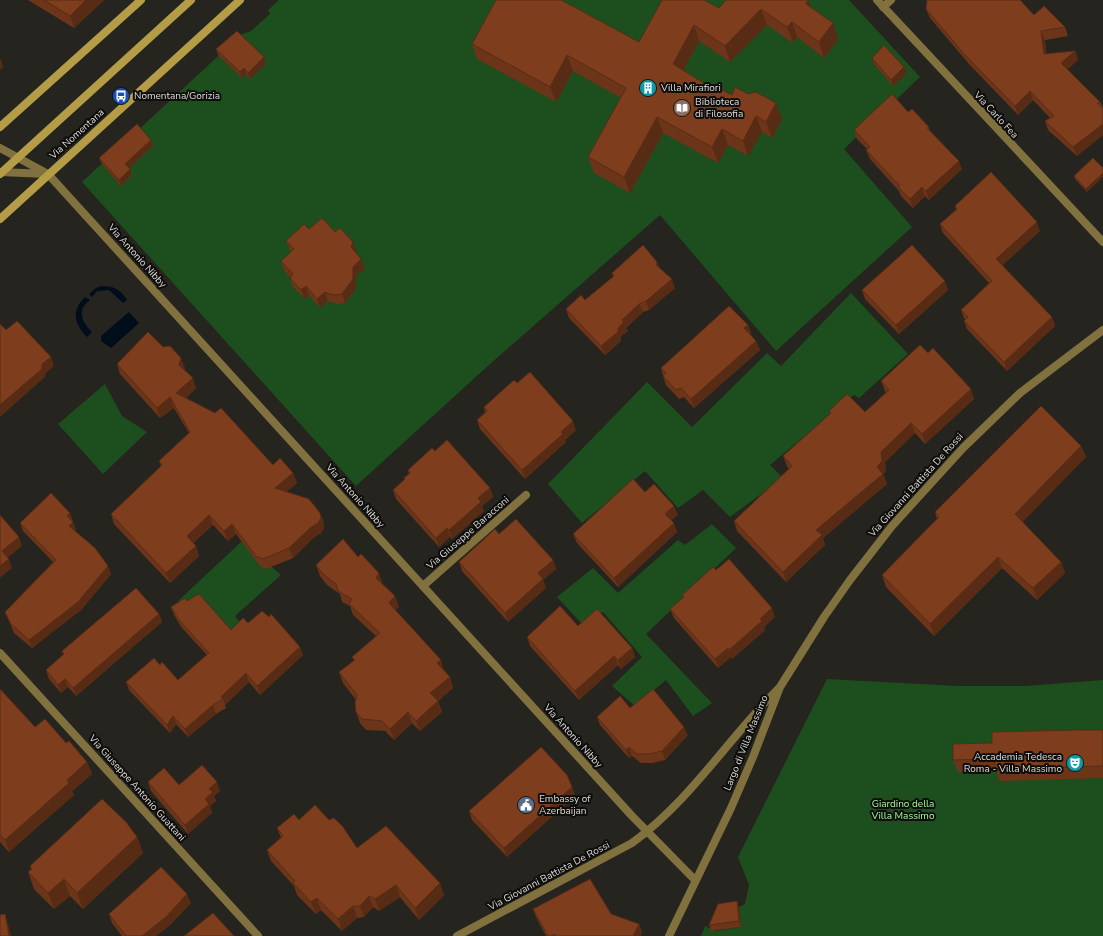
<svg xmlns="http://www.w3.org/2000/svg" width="1103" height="936" viewBox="0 0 1103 936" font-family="'Nunito Sans',sans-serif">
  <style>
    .green { fill: #1d4e1d }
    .water { fill: #000d1a }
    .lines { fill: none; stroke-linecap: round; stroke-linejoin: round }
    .street { stroke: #80713f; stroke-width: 8 }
    .secondary { stroke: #b59d48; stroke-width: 8 }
    .wall { fill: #6c351a }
    .shaded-wall { fill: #582b15 }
    .building { fill: #7e3e1e; stroke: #582b15 }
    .labels { text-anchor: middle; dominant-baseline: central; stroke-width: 4; stroke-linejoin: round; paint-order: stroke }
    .poi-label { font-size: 10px; fill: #dddcd9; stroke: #0e0d0b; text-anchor: start }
    .street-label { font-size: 10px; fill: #dddcd9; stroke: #0e0d0b }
    .park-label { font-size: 10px; fill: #a8f4a5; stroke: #0e0d0b }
  </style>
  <rect width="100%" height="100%" fill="#25241e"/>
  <g class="green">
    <polygon points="279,0 849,0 920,77 844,149 912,227 776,351 660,215 490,364 356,486 82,182 242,34 251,31 270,14 268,10"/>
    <polygon points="851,293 908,354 859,398 854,395 770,465 783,478 730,517 703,490 678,508 645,471 582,523 548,484 647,382 692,427 767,353 781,366"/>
    <polygon points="105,384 122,416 147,432 103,474 58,424"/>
    <polygon points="712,524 736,548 646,634 712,703 693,716 666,680 635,706 612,686 642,657 603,612 583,625 557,597 593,568 618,593 678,540 685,545"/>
    <polygon points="257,527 271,566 281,575 235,616 244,628 221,651 178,601"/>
    <polygon points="827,679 958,686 1025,686 1103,680 1103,936 701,936 705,926 715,931 741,927 739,907 745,904 749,885 738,857"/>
  </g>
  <g class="water">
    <path d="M101,286C114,286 120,289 127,300L123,303L109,290L97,291L92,297L89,294L96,288Z"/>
    <path d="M85,297L90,300C76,310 82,322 92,332L87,337C74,324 71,310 85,297Z"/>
    <polygon points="129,312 139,323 111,348 101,341 101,336"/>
  </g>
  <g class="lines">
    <g class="street">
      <polyline points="877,0 1103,242"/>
      <polyline points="883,7 891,0"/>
      <polyline points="0,148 48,174 632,816 695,880"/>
      <polyline points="0,172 47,174"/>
      <polyline points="423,586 526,495"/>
      <polyline points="0,653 258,936"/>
      <path d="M457,936L632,843C690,801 728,739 778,689"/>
      <polyline points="669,936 731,808 753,757 780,687 824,617 850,580 892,526 963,448 1020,393 1103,330"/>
    </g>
    <g class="secondary">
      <polyline points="0,127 141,0"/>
      <polyline points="0,174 191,0"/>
      <polyline points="0,219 240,0"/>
    </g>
  </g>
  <g class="wall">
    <polygon points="28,0 104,0 74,28"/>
    <polygon points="811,7 833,23 838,39 824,58 797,37 793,43 767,25 730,62 699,41 683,71 712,88 732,95 782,119 772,138 762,132 748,156 728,145 718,163 663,133 630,193 594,173 588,157 621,98 573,71 556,102 477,59 472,44 639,42 719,8"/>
    <polygon points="926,9 1034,15 1065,27 1068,36 1045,40 1046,54 1075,51 1078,60 1067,69 1101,103 1103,108 1103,135 1077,156 1048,130 1045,121 1050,118 1033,100 1018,115 969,64 930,18"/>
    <polygon points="216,49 266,63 250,79 246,74 242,78 218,55"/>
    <polygon points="872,58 907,73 893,86 874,64"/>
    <polygon points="908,112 929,127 930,131 962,169 929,200 925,196 913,208 901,196 899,191 870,159 866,150 867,149 857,139 854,130"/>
    <polygon points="153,146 129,168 130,169 132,175 121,186 102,164 99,158"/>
    <polygon points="1093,158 1087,192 1075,179 1074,176"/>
    <polygon points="955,206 1040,231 1002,265 1052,317 1055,326 1007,371 967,329 964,321 965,319 964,318 961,310 989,283 943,233 940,224 956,210"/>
    <polygon points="309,229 335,232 356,251 355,252 361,259 365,268 356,276 356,288 345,303 337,304 328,301 320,308 309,295 305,299 293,287 290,278 290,277 284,270 281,261 291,252 290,250 286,241"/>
    <polygon points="657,262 660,269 675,288 649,310 643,312 626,328 628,331 621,336 621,341 605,355 569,318 566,309 585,300 613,277 612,273"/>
    <polygon points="862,290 948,290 899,334 865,299"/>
    <polygon points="748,325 751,333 750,334 756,341 760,350 694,408 684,397 679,399 666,385 663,376 663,375 661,368"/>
    <polygon points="163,347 185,368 184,370 196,388 186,398 273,465 293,473 297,483 286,492 320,513 324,523 324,528 321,533 313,538 293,558 266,569 260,566 236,534 228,541 213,525 193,543 196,546 199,556 170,583 114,524 111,514 158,469 161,466 159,461 189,433 174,408 160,418 120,374 117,364"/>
    <polygon points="928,353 974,399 925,444 915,433 885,462 886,471 883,474 887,484 823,538 825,545 786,582 737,531 734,521 789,469 787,466 783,456 830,414 829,411 865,412 886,393 885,391 881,381"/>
    <polygon points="517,383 576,430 565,440 566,442 525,479 480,429 477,420 485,413 484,407"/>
    <polygon points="1081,446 1086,457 1022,522 1061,562 1065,573 1037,600 1002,568 934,636 886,587 882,575 937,519 935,512"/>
    <polygon points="435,451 490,488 493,497 482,506 484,511 452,539 450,537 439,547 396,499 393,490 405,480 404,478 409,474 408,470"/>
    <polygon points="645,492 678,515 671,520 677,532 618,587 577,543 573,534"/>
    <polygon points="70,513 73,521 72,521 76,530 75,531 111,574 81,610 32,648 14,633 5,612 53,562 23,531 20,523"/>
    <polygon points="499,534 553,560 556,569 543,580 546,588 508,622 462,571 459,562"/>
    <polygon points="358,557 379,573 382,584 395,596 399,607 395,610 450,677 453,688 438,701 442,712 420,731 412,723 394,740 385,731 366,730 360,723 356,712 356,700 343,683 339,672 354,661 352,657 376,636 353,615 350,606 342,602 340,594 327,585 320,576 316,565"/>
    <polygon points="716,570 775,617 764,627 765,630 732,659 731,657 718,668 674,618 670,609 683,598 682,595"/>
    <polygon points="187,601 231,630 248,623 303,655 260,695 249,682 225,705 226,708 216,714 188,737 176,724 170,733 129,690 126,682 160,665 178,680 207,655 182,628 174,615 171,607"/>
    <polygon points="159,614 162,622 76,696 68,687 61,693 49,679 46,670 63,655 62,651"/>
    <polygon points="578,626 632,648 635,657 621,669 618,665 579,700 530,646 527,637"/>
    <polygon points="0,689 35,727 66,743 87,762 92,774 72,791 74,795 9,852 0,842"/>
    <polygon points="630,708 688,735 665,760 652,763 641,763 632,756 629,758 600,725 597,717"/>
    <polygon points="1103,730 1103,778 1000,781 996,771 958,772 953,760 992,743"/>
    <polygon points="148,782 179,785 220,791 214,796 216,801 210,806 212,813 188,834 151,791"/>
    <polygon points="572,787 575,796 507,857 472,820 469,811"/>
    <polygon points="299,820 329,820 357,848 444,895 419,920 400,897 379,911 373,907 364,917 357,918 342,931 321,910 316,914 297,895 294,886 271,861 267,850 281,838 277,828"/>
    <polygon points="137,837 143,853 83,909 70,896 54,909 34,889 28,872 31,870 30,866"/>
    <polygon points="191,903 169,926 156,936 122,936 112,923 109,914"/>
    <polygon points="739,907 741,927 711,931 709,925"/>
    <polygon points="533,909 611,914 639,924 642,933 640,936 546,936 536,917"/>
  </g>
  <g class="shaded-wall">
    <polygon points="86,0 104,0 74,28 70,16"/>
    <polygon points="808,0 814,16 806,4"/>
    <polygon points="761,9 767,25 730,62 725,46"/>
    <polygon points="792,22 797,37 793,43 787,27"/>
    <polygon points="833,23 838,39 824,58 819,42"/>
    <polygon points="694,25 699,41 678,80 673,64"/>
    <polygon points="1041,31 1045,40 1047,63 1044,54"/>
    <polygon points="1075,51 1078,60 1065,72 1061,63"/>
    <polygon points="567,55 573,71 556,102 550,87"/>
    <polygon points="264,57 266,63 250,79 248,73"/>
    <polygon points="1,59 3,67 0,70 0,60"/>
    <polygon points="904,67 907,73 893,86 891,80"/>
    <polygon points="244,68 246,74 242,78 240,72"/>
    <polygon points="1030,91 1033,100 1018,115 1015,106"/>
    <polygon points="776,103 782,119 772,138 766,122"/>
    <polygon points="756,116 762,132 748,156 743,141"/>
    <polygon points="657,117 663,133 630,193 624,177"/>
    <polygon points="1103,124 1103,135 1077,156 1073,147"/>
    <polygon points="722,129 728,145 718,163 712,147"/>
    <polygon points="151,140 153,146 127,170 125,164"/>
    <polygon points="959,161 962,169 929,200 926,191"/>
    <polygon points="130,169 132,175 121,186 119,180"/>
    <polygon points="1103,173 1103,177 1087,192 1086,189"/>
    <polygon points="922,187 925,196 913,208 910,199"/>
    <polygon points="1037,222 1040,231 1000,268 996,259"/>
    <polygon points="353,242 356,251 354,256 351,247"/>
    <polygon points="361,259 365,268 356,276 356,288 345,303 342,294 353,267"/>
    <polygon points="657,262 660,271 656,265"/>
    <polygon points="672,279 675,288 649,310 646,301"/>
    <polygon points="945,281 948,290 899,334 896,325"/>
    <polygon points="306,286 309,295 305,299 301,290"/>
    <polygon points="325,292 328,301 320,308 317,299"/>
    <polygon points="639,304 643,312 626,328 628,331 621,336 621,341 605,355 601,346 618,328 622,320"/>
    <polygon points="1052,317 1055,326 1007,371 1004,362"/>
    <polygon points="748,325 751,333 747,337 744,328"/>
    <polygon points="756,341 760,350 694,408 691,399"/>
    <polygon points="51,357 54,366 46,373 45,377 0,417 0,405 42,364"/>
    <polygon points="181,358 185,368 183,375 179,365"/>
    <polygon points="193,378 196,388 180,403 176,393"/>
    <polygon points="971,389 974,399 925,444 922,434"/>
    <polygon points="170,397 174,408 160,418 157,408"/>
    <polygon points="573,421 576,430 565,440 566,442 525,479 522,470 561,432"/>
    <polygon points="911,423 915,433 885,462 886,471 883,474 887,484 823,538 825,545 786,582 783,572 816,530 877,467 881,452"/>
    <polygon points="1081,446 1086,457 1019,526 1015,514"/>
    <polygon points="293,473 297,483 279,498 275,488"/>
    <polygon points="490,488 493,497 482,506 484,511 452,539 449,530 478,498"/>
    <polygon points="674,506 678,515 668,523 665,514"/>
    <polygon points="70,513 73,521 70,524 67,516"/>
    <polygon points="320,513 324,523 324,528 321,533 313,538 293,558 289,548 310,528"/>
    <polygon points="209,515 213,525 190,546 187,536"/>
    <polygon points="73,522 76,530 72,534 69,526"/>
    <polygon points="674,523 677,532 618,587 614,578"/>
    <polygon points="232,524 236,534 228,541 224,531"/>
    <polygon points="447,528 450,537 439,547 436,538"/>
    <polygon points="19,537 22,546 5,560 2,551"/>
    <polygon points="196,546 199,556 170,583 166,573"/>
    <polygon points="998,557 1002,568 934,636 930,624"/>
    <polygon points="9,559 12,568 0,578 0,566"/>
    <polygon points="553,560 556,569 543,580 546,588 508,622 505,613 538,573"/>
    <polygon points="1061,562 1065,573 1037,600 1033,588"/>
    <polygon points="108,566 111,574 81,610 32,648 29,640"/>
    <polygon points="379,573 383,584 380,588 376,578"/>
    <polygon points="395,596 399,607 392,613 389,603"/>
    <polygon points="772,608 775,617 764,627 765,630 732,659 729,650 760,619"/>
    <polygon points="159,614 162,622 76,696 73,688"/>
    <polygon points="300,647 303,655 260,695 257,686"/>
    <polygon points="632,648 635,657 621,669 618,660"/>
    <polygon points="728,648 731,657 718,668 715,659"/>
    <polygon points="614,656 618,665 579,700 575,691"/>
    <polygon points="441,660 444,671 441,673 437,663"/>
    <polygon points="246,673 249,682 225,705 223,699 221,697"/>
    <polygon points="450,677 453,688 434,703 430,693"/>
    <polygon points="65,679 68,687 61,693 58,685"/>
    <polygon points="438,701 442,712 420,731 416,721"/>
    <polygon points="213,705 216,714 188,737 185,729"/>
    <polygon points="408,712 412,723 394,740 390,729"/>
    <polygon points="173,716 176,724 170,733 167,725"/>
    <polygon points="684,727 688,735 665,760 662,751"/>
    <polygon points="629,747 632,756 629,758 626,750"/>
    <polygon points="87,762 92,774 72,791 74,795 9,852 5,840 67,780"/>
    <polygon points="217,782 220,791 214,796 216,801 210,806 212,813 188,834 185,825 205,799 209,789"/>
    <polygon points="572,787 575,796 507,857 504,848"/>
    <polygon points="137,837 143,853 83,909 77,893"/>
    <polygon points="64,879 70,896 54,909 48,893"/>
    <polygon points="440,883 444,895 419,920 415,908"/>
    <polygon points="396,885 400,897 379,911 375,899"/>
    <polygon points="187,894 191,903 169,926 156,936 142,936"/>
    <polygon points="369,896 373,907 364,917 360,906"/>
    <polygon points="317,898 321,910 316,914 311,902"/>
    <polygon points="737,901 739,907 741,927 739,921"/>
    <polygon points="353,906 357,918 342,931 338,919"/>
    <polygon points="5,914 8,924 11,936 9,936"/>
    <polygon points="639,924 642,933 640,936 633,936"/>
  </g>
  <g class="building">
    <polygon points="44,0 86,0 70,16"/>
    <polygon points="496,0 561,0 639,42 662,0 704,0 719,8 726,0 808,0 806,4 833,23 819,42 792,22 787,27 761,9 725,46 694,25 673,64 712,88 713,85 732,95 735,87 748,94 756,92 776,103 766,122 756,116 743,141 722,129 712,147 657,117 624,177 588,157 626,88 567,55 550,87 472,44"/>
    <polygon points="927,0 1020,0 1034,15 1044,6 1065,27 1041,31 1044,54 1075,51 1061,63 1101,103 1097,103 1103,108 1103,124 1073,147 1045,121 1054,116 1030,91 1015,106 966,56 926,9"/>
    <polygon points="237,31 264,57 248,73 244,68 240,72 216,49"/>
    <polygon points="884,45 904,67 891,80 872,58"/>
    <polygon points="892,94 908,112 912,109 929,127 927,128 959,161 926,191 922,187 910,199 898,187 900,186 866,150 870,147 854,130"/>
    <polygon points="137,124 151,140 125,164 130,169 119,180 99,158"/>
    <polygon points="1093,158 1103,168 1103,173 1086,189 1074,176"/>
    <polygon points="991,172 1037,222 996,259 1052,317 1004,362 964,321 968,317 961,310 992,281 940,224 957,209 955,206"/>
    <polygon points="322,218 335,232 340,228 353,242 351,247 361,259 353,267 353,279 342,294 333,295 325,292 317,299 306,286 301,290 290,278 293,274 281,261 294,249 286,241 304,224 309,229"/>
    <polygon points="643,245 657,262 656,265 672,279 646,301 639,304 622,320 624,322 618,328 618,332 601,346 566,309 581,295 585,300 614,276 612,273"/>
    <polygon points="912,245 945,281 896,325 862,290"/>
    <polygon points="729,306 748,325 744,328 756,341 691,399 681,388 676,390 663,376 666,373 661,368"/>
    <polygon points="17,321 51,357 42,364 42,369 0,405 0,324 6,330"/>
    <polygon points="148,332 163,347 170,346 181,358 179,365 193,378 176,393 215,413 221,408 273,465 280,458 293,473 275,488 309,499 320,513 321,518 318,523 310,528 289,548 263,559 256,556 232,524 224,531 209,515 187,536 196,546 166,573 111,514 158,469 162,465 159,461 190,432 170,397 157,408 117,364"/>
    <polygon points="920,345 928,353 933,348 971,389 922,434 911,423 881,452 882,461 877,467 883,474 816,530 822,535 783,572 734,521 792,466 783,456 831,413 829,411 847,394 865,412 889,390 881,381"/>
    <polygon points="530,372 573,421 561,432 563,434 522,470 477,420 487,411 484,407 514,380 517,383"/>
    <polygon points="1041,406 1081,446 1015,514 1061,562 1033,588 998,557 930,624 882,575 939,517 935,512"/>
    <polygon points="447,440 490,488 478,498 481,502 449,530 447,528 436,538 393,490 405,479 404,478 410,473 408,470 432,448 435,451"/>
    <polygon points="633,479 645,492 654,484 674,506 665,514 674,523 614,578 573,534"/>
    <polygon points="51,493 70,513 67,516 73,522 69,526 95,548 108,566 78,602 29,640 11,624 5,612 56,560 20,523"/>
    <polygon points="0,515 19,537 2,551 9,559 0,566"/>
    <polygon points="516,519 553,560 538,573 543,579 505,613 459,562 495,529 499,534"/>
    <polygon points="343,539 358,557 361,554 379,573 376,578 395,596 389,603 441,660 437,663 450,677 430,693 438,701 416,721 408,712 390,729 382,721 362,719 356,712 355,703 357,695 339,672 355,660 352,657 380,633 349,604 352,599 338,591 336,584 323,574 316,565"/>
    <polygon points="729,559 772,608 760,619 762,621 729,650 728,648 715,659 670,609 684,597 682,595 713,567 716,570"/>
    <polygon points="136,588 159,614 73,688 65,679 58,685 46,670 64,654 62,651"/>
    <polygon points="199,594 231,630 243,618 248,623 262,611 269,617 271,614 300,647 257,686 246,673 221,697 223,699 213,705 185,729 173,716 167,725 126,682 154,658 160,665 162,662 178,680 209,653 179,620 171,607 185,598 187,601"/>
    <polygon points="560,606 578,626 597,609 632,648 618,660 614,656 575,691 527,637"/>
    <polygon points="0,689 35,727 45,719 66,743 69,741 87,762 67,780 69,783 5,840 0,835"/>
    <polygon points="653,689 684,727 662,751 649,754 637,754 629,747 626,750 597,717 620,696 630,708"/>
    <polygon points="1079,730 1103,730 1103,766 995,769 995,759 953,760 953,744 992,743 992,732"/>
    <polygon points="541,747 567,775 572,787 504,848 469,811"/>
    <polygon points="202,765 217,782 209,789 213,792 205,799 209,804 185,825 148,782 164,768 179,785"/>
    <polygon points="102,799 126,822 137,837 77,893 64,879 48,893 28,872 32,869 30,866"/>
    <polygon points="315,805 329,820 334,818 343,827 357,848 386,826 440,883 415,908 396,885 375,899 369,896 360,906 353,906 338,919 317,898 311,902 293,883 295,881 267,850 283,836 277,828 294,814 299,820"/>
    <polygon points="161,867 187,894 166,917 142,936 126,936 109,914"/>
    <polygon points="590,879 611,914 639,924 633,936 556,936 555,934 551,936 548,936 533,909"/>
    <polygon points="737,901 739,921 709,925 718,904"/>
    <polygon points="213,913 234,936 184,936"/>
    <polygon points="5,914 9,936 0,936 0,915"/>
  </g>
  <defs>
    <g id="building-disc" transform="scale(0.9)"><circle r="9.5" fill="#0f9aa8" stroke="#0e0d0b"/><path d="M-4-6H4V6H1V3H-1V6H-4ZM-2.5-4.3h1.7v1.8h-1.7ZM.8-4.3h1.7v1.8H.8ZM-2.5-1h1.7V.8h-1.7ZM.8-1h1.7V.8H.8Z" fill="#fff"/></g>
    <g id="bus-disc" transform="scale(0.9)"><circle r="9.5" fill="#1a4fb4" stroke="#0e0d0b"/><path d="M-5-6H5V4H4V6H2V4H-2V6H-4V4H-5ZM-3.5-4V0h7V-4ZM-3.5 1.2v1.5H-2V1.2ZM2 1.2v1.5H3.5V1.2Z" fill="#fff"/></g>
    <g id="library-disc" transform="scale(0.9)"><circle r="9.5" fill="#8d6e63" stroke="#0e0d0b"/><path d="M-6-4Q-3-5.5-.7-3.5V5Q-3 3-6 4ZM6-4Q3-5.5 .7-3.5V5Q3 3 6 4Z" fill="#fff"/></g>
    <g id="theatre-disc" transform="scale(0.9)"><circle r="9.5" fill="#0f9aa8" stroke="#0e0d0b"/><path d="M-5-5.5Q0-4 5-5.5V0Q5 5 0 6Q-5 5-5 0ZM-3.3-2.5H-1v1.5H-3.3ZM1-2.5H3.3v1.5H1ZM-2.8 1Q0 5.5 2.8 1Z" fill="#fff"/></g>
    <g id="civic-disc" transform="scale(0.9)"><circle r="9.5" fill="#5c6f8a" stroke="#0e0d0b"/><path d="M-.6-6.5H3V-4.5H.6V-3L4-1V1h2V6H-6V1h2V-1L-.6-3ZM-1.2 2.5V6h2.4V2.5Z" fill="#fff"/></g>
  </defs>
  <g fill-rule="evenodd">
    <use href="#building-disc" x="648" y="88"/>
    <use href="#bus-disc" x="121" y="96"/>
    <use href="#library-disc" x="682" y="108"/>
    <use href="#theatre-disc" x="1075" y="763"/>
    <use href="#civic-disc" x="526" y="805"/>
  </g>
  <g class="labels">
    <g class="poi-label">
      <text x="661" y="88">Villa Mirafiori</text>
      <text x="134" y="96">Nomentana/Gorizia</text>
      <text x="695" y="102">Biblioteca<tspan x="695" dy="12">di Filosofia</tspan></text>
      <text x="1062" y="757" text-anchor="end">Accademia Tedesca<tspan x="1062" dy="12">Roma - Villa Massimo</tspan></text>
      <text x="539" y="799">Embassy of<tspan x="539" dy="12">Azerbaijan</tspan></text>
    </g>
    <g class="street-label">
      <text transform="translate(996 115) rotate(47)">Via Carlo Fea</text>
      <text transform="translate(77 134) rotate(-42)">Via Nomentana</text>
      <text transform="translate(137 256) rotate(48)">Via Antonio Nibby</text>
      <text transform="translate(916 485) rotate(-48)">Via Giovanni Battista De Rossi</text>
      <text transform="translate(355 496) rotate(48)">Via Antonio Nibby</text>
      <text transform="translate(468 533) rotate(-41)">Via Giuseppe Baracconi</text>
      <text transform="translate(573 736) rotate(48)">Via Antonio Nibby</text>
      <text transform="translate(746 743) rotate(-68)">Largo di Villa Massimo</text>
      <text transform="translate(137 788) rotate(48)">Via Giuseppe Antonio Guattani</text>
      <text transform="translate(549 876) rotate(-28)">Via Giovanni Battista De Rossi</text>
    </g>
    <g class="park-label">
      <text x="903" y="804">Giardino della<tspan x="903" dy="12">Villa Massimo</tspan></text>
    </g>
  </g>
</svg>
